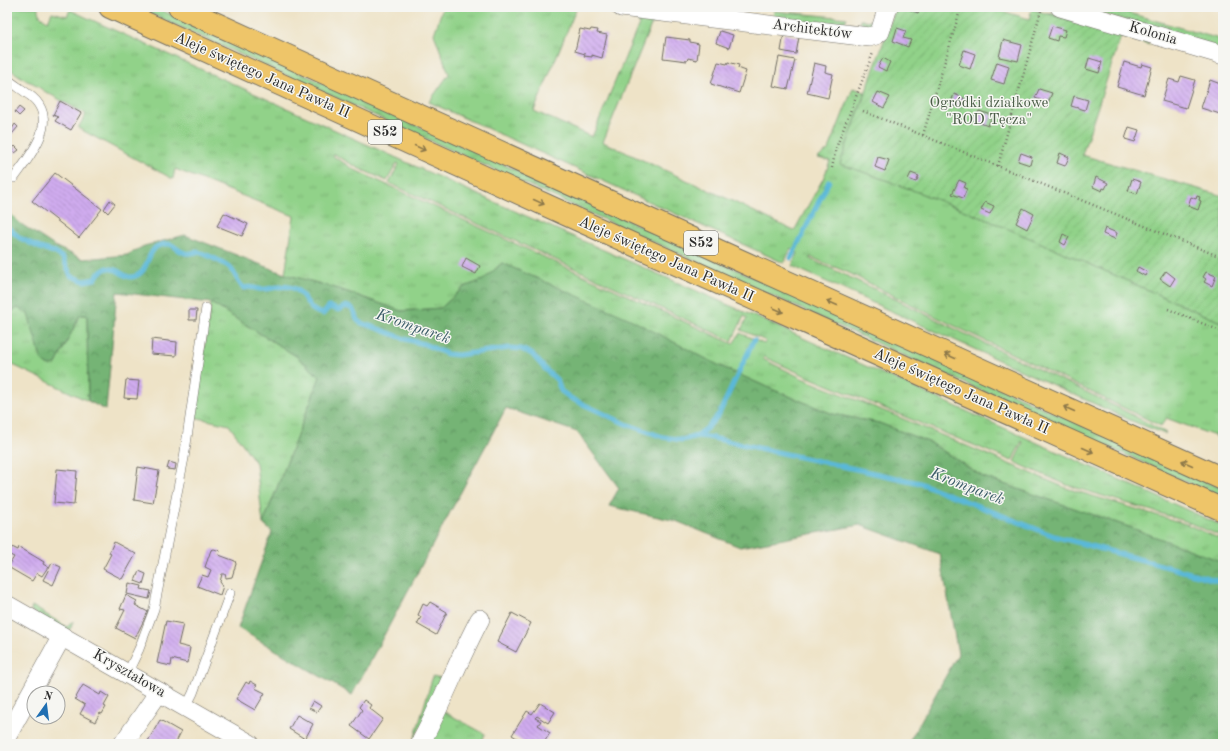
<svg xmlns="http://www.w3.org/2000/svg" width="1230" height="751" viewBox="0 0 1230 751" font-family="'Old Standard TT',serif">
  <style>
    .grass { fill: url(#grass-tufts); stroke: #5e7e5a; fill-rule: evenodd }
    .forest { fill: url(#forest-crowns); stroke: #507050 }
    .garden { fill: url(#garden-furrows); stroke: #5e7e5a }
    .lines { fill: none; stroke-linecap: round; stroke-linejoin: round }
    .stream { stroke: #5ab8d8; stroke-width: 5 }
    .building { fill: url(#building-back-hatch) }
    .lane-casing { stroke: #6f6b62; stroke-width: 10 }
    .street-casing { stroke: #6f6b62; stroke-width: 20 }
    .highway-casing { stroke: #6f6b62; stroke-width: 24 }
    .path { stroke: #6f6b62; stroke-width: 2.5; stroke-dasharray: 1 3; stroke-linecap: butt }
    .lane { stroke: #fff; stroke-width: 9 }
    .street { stroke: #fff; stroke-width: 19 }
    .highway { stroke: #eec569; stroke-width: 22 }
    .oneway { stroke: #8c784a }
    .labels { text-anchor: middle; dominant-baseline: central; stroke-width: 3; stroke-linejoin: round; paint-order: stroke }
    .shield { fill: #f6f6f2; stroke: #686867; stroke-width: 1 }
    .shield-label { font-size: 14px; font-weight: bold; fill: #2b2b2b }
    .street-label { font-size: 15px; fill: #2b2b2b; stroke: #f6f6f2 }
    .park-label { font-size: 15px; fill: #4a5d47; stroke: #f6f6f2 }
    .water-label { font-size: 16px; font-style: italic; fill: #3b5c68; stroke: #f6f6f2 }
  </style>
  <defs>
    <pattern id="grass-tufts" width="24" height="20" patternUnits="userSpaceOnUse"><rect width="24" height="20" fill="#91d289"/><path d="M3 7l-1-3M5 7V3M7 7l1-3M15 17l-1-3M17 17v-4M19 17l1-3" fill="none" stroke="#7db476"/></pattern>
    <pattern id="forest-crowns" width="20" height="18" patternUnits="userSpaceOnUse"><rect width="20" height="18" fill="#74b475"/><path d="M2 6a3 3 0 1 1 6 0M12 15a3 3 0 1 1 6 0" fill="none" stroke="#5f9360"/></pattern>
    <pattern id="garden-furrows" width="10" height="10" patternUnits="userSpaceOnUse"><rect width="10" height="10" fill="#91d289"/><path d="M-1 1l2-2M0 10L10 0M9 11l2-2" fill="none" stroke="#7db476"/></pattern>
    <pattern id="building-back-hatch" width="6" height="6" patternUnits="userSpaceOnUse"><rect width="6" height="6" fill="#d0acef"/><path d="M-1 5l2 2M0 0l6 6M5-1l2 2" fill="none" stroke="#a98cc2"/></pattern>
  </defs>
  <rect width="100%" height="100%" fill="#f6f6f2"/>
  <filter id="ink" filterUnits="userSpaceOnUse"><feTurbulence type="fractalNoise" baseFrequency=".025" numOctaves="2"/><feDisplacementMap in="SourceGraphic" scale="8" xChannelSelector="R" yChannelSelector="G"/><feConvolveMatrix kernelMatrix="1 2 1 2 8 2 1 2 1" color-interpolation-filters="sRGB"/></filter>
  <filter id="wash" filterUnits="userSpaceOnUse"><feTurbulence type="fractalNoise" baseFrequency=".012" numOctaves="4" result="noise"/><feDisplacementMap in="SourceGraphic" scale="16" xChannelSelector="R" yChannelSelector="G"/><feGaussianBlur stdDeviation="0.9" result="paint"/><feColorMatrix in="noise" values="0 0 0 0 0 0 0 0 0 0 0 0 0 0 0 0 0 1.4 0 .05"/><feComposite in="paint" operator="in"/></filter>
  <g filter="url(#wash)">
    <rect width="100%" height="100%" fill="#eee3c7"/>
    <g class="grass">
      <path d="M7,7H38C37,14 42,18 48,21L52,12L67,16L70,10L492,201L765,321L1223,526V537L1185,521L1067,485L1014,462L1023,443L1022,441L1012,461L806,376L764,357L763,359L804,379L894,415L1066,488L1186,524L1223,540V562L1129,527L983,477L931,443L879,423L833,414L769,388L720,366L502,263L483,280L464,287L441,308L401,311L339,289L285,274L294,216L175,169L173,179L78,128L86,114L44,91L33,83L27,81L11,70L7,65ZM334,154L358,168L387,181L397,163L399,164L389,183L732,341L744,316L747,318L741,330L766,341L764,344L740,333L733,344L355,170L333,156Z"/>
      <polygon points="136,7 154,7 1223,489 1223,498 1215,494 1214,493 1211,493 1133,458 1133,457 1129,456 1070,430 1069,428 1066,427 1066,429"/>
      <path d="M443,7H577L534,111L592,137L639,24L633,13L664,17L651,25L603,142L728,199L794,231L824,177L830,161L818,158L829,149L853,88L865,92L840,164C971,208 1096,268 1223,323V439L1166,418L1161,426L930,314L849,273L810,257V259C869,285 926,315 984,343C1045,373 1107,400 1166,433L1165,434L1132,421L792,266L798,253L791,248L784,263L429,102L449,74L434,34Z"/>
      <polygon points="1079,7 1108,7 1223,40 1223,49"/>
      <polygon points="774,11 847,18 842,27 773,18"/>
      <polygon points="1057,13 1138,35 1150,45 1048,14"/>
      <polygon points="860,20 875,21 875,29 863,28"/>
      <polygon points="211,303 296,356 320,377 263,524 256,463 229,425 194,417"/>
      <polygon points="18,308 29,314 42,361 56,364 80,315 87,315 88,401 11,364 7,319 10,312"/>
      <polygon points="32,606 67,627 73,621 71,628 67,631 31,611"/>
      <polygon points="433,676 445,679 414,740"/>
      <polygon points="441,710 485,734 481,744 425,744"/>
    </g>
    <polygon class="forest" points="7,210 21,224 56,247 83,259 127,255 144,246 185,235 285,274 339,289 401,311 441,308 464,287 483,280 502,263 628,318 720,366 769,388 833,414 879,423 931,443 983,477 1129,527 1223,562 1223,744 908,744 958,654 940,554 860,525 740,547 676,521 609,506 619,488 577,432 506,408 352,695 238,628 272,532 263,524 320,377 296,356 211,303 117,292 106,410 88,401 87,315 80,315 56,364 48,366 42,361 28,314 18,308 10,312 7,319 11,364 7,362"/>
    <path class="garden" d="M896,7H989L1029,19L1032,9L1121,36L1082,155L1223,196V323C1096,268 971,208 840,164Z"/>
    <g class="lines">
      <g class="stream">
        <path d="M7,227L20,238L40,248L54,252L63,258L71,276L84,281L95,279L99,273L107,268C110,269 113,269 116,270C121,272 126,278 132,277C149,274 145,256 156,247C157,246 159,246 161,245C175,241 174,250 185,253C190,254 193,252 198,252C204,253 222,262 228,266C236,272 236,282 244,288C252,286 252,288 259,289C270,291 286,281 298,291C309,300 307,311 323,314L329,307L339,310L346,306L348,307L352,308L358,321L361,323L379,329L405,339L424,344L447,354L458,355L510,348L521,349L532,354L546,370L557,380L561,391L572,399L626,424L663,437L682,440L697,436L708,437L920,483L1054,536L1223,582"/>
        <polyline points="791,258 829,181"/>
        <polyline points="697,436 707,428 719,414 754,340"/>
      </g>
    </g>
    <g id="blocks">
      <g class="building">
        <polygon points="909,7 921,7 918,13 908,9"/>
        <polygon points="1052,26 1066,30 1064,37 1058,36 1057,41 1048,38"/>
        <polygon points="897,28 906,31 903,38 911,40 908,47 893,41"/>
        <polygon points="580,29 590,31 591,29 598,30 597,33 607,35 602,58 592,55 592,57 584,56 585,54 575,51"/>
        <polygon points="720,31 733,35 729,48 716,43"/>
        <polygon points="784,34 799,37 796,54 781,51"/>
        <polygon points="666,37 690,40 690,42 699,44 697,60 688,58 687,61 663,58"/>
        <polygon points="1003,40 1022,45 1018,61 999,57"/>
        <polygon points="964,50 975,54 970,69 959,65"/>
        <polygon points="779,57 795,60 788,89 773,86"/>
        <polygon points="883,58 890,62 886,71 878,67"/>
        <polygon points="1089,58 1102,62 1099,73 1086,69"/>
        <polygon points="718,62 727,64 728,62 739,65 738,68 746,71 739,93 711,84"/>
        <polygon points="997,62 1009,66 1004,84 991,80"/>
        <polygon points="1124,62 1141,67 1142,64 1152,67 1144,95 1117,87"/>
        <polygon points="814,63 826,66 825,72 833,74 828,98 807,93"/>
        <polygon points="1181,76 1195,80 1186,108 1162,101 1169,79 1179,82"/>
        <polygon points="1210,80 1223,85 1223,115 1201,108"/>
        <polygon points="1039,89 1052,93 1048,103 1035,98"/>
        <polygon points="878,92 890,97 884,108 873,102"/>
        <polygon points="954,94 964,98 960,108 950,105"/>
        <polygon points="1074,96 1088,100 1085,110 1071,106"/>
        <polygon points="60,101 81,113 71,130 55,121 58,117 53,115"/>
        <polygon points="19,107 24,111 19,116 15,112"/>
        <polygon points="979,111 992,115 988,126 975,121"/>
        <polygon points="15,124 18,127 12,134 10,132"/>
        <polygon points="1129,127 1139,130 1135,142 1125,139"/>
        <polygon points="15,146 19,150 15,153 12,149"/>
        <polygon points="1021,153 1032,157 1030,165 1018,161"/>
        <polygon points="1060,153 1069,157 1065,166 1057,163"/>
        <polygon points="878,157 889,160 885,171 875,167"/>
        <polygon points="55,173 102,209 79,238 32,201"/>
        <polygon points="911,173 919,176 916,182 908,179"/>
        <polygon points="1096,177 1108,183 1105,189 1103,188 1102,191 1093,187"/>
        <polygon points="1132,179 1141,182 1137,194 1128,191"/>
        <polygon points="959,180 966,183 964,188 967,189 963,198 952,194"/>
        <polygon points="1197,196 1200,197 1199,200 1201,201 1198,210 1188,206 1191,197 1196,199"/>
        <polygon points="110,200 115,204 108,213 104,209"/>
        <polygon points="985,202 994,206 990,214 981,210"/>
        <polygon points="1023,208 1034,214 1027,229 1016,223"/>
        <polygon points="224,213 248,224 242,236 217,226"/>
        <polygon points="1105,228 1117,233 1115,239 1103,234"/>
        <polygon points="1063,234 1069,237 1065,245 1060,242"/>
        <polygon points="466,258 480,266 476,274 462,267"/>
        <polygon points="1138,267 1147,272 1145,276 1136,271"/>
        <polygon points="1166,271 1175,278 1170,286 1160,279"/>
        <polygon points="1206,272 1216,276 1212,286 1204,282 1206,279 1203,277"/>
        <polygon points="189,310 197,310 196,320 189,320"/>
        <polygon points="152,339 177,342 176,356 151,354"/>
        <polygon points="126,380 139,381 137,399 124,398"/>
        <polygon points="169,462 176,464 175,470 167,469"/>
        <polygon points="138,467 159,471 153,503 134,500"/>
        <polygon points="57,469 77,471 74,505 54,503"/>
        <polygon points="114,542 136,554 122,579 103,569 111,554 109,553"/>
        <polygon points="12,547 18,550 19,547 44,562 43,564 48,567 42,576 37,573 32,581 8,567 14,557 8,554"/>
        <polygon points="214,549 220,551 219,555 235,561 236,564 232,577 226,578 225,574 222,574 220,582 223,586 220,595 197,586 202,575 208,577 211,570 205,567 211,550"/>
        <polygon points="52,563 61,567 53,585 43,580"/>
        <polygon points="139,571 146,574 143,584 135,581"/>
        <polygon points="129,583 142,586 141,589 151,591 149,599 127,594"/>
        <polygon points="126,595 137,601 135,605 148,612 135,638 116,628 125,610 120,609"/>
        <polygon points="430,602 447,612 436,635 417,624 421,617 418,615 423,604 427,606"/>
        <polygon points="512,613 531,623 516,652 497,642"/>
        <polygon points="166,621 183,624 178,645 190,648 187,663 172,659 171,666 157,663"/>
        <polygon points="250,681 257,685 255,688 265,693 255,710 236,699 246,682 249,684"/>
        <polygon points="83,685 100,695 101,692 109,697 104,706 106,707 102,714 100,713 95,722 80,714 85,705 75,699"/>
        <polygon points="364,700 371,705 369,708 383,719 369,739 351,726 362,710 359,707"/>
        <polygon points="313,701 321,706 317,712 309,708"/>
        <polygon points="540,703 555,712 548,723 537,716 535,718 541,721 538,725 550,733 543,744 526,744 512,735 527,711 532,714"/>
        <polygon points="297,715 313,724 305,739 289,729"/>
        <polygon points="160,720 181,732 175,744 153,744 148,741"/>
      </g>
    </g>
  </g>
  <g filter="url(#ink)">
    <use href="#blocks" fill-opacity="0" stroke="#6f6b62" stroke-width="1"/>
    <g class="lines">
      <g class="lane-casing">
        <g id="lane">
          <path d="M7,79C15,85 24,91 32,97C60,121 30,156 14,178"/>
          <polyline points="127,674 139,649 154,609 184,458 206,308"/>
          <polyline points="186,707 193,693 230,593"/>
        </g>
      </g>
      <g class="street-casing">
        <g id="street">
          <polyline points="621,7 869,37 876,35 880,32 888,7"/>
          <polyline points="1060,7 1223,55"/>
          <polyline points="7,605 250,744"/>
          <polyline points="7,736 62,636"/>
          <polyline points="123,744 159,692"/>
          <path d="M420,744C442,704 458,660 480,619"/>
        </g>
      </g>
      <g class="highway-casing">
        <g id="highway">
          <polyline points="110,7 572,217 1223,510"/>
          <polyline points="179,7 1223,479"/>
        </g>
      </g>
      <g class="path">
        <polyline points="863,111 1223,258"/>
        <polyline points="923,135 961,7"/>
        <polyline points="998,166 1042,7"/>
        <polyline points="832,168 836,148 873,53"/>
        <polyline points="1168,309 1223,332"/>
      </g>
      <use href="#lane" class="lane"/>
      <use href="#street" class="street"/>
      <use href="#highway" class="highway"/>
    </g>
    <defs><path id="oneway-shaft" d="M-6 0H5M1.5-3L5.5 0L1.5 3" fill="none" stroke-width="1.6" stroke-linecap="round" stroke-linejoin="round"/></defs>
    <g class="oneway">
      <use href="#oneway-shaft" transform="translate(420 148) rotate(25)"/>
      <use href="#oneway-shaft" transform="translate(539 202) rotate(25)"/>
      <use href="#oneway-shaft" transform="translate(832 303) rotate(-156)"/>
      <use href="#oneway-shaft" transform="translate(778 310) rotate(24)"/>
      <use href="#oneway-shaft" transform="translate(950 356) rotate(-156)"/>
      <use href="#oneway-shaft" transform="translate(1069 409) rotate(-156)"/>
      <use href="#oneway-shaft" transform="translate(1088 450) rotate(24)"/>
      <use href="#oneway-shaft" transform="translate(1187 463) rotate(-156)"/>
    </g>
  </g>
  <g class="labels">
    <g class="shield">
      <rect x="368" y="120" width="34" height="24" rx="3"/>
      <rect x="684" y="231" width="34" height="24" rx="3"/>
    </g>
    <g class="shield-label">
      <text x="385" y="132">S52</text>
      <text x="701" y="243">S52</text>
    </g>
    <g class="street-label">
      <text transform="translate(812 30) rotate(7)">Architektów</text>
      <text transform="translate(1153 34) rotate(16)">Kolonia</text>
      <text transform="translate(262 76) rotate(24)">Aleje świętego Jana Pawła II</text>
      <text transform="translate(666 260) rotate(24)">Aleje świętego Jana Pawła II</text>
      <text transform="translate(961 392) rotate(24)">Aleje świętego Jana Pawła II</text>
      <text transform="translate(129 674) rotate(30)">Kryształowa</text>
    </g>
    <g class="park-label">
      <text x="989" y="103">Ogródki działkowe<tspan x="989" dy="17">"ROD Tęcza"</tspan></text>
    </g>
    <g class="water-label">
      <text transform="translate(413 327) rotate(19)">Kromparek</text>
      <text transform="translate(967 487) rotate(21)">Kromparek</text>
    </g>
  </g>
  <rect width="1230" height="751" fill="none" stroke="#f6f6f2" stroke-width="24"/>
  <g transform="translate(46 705) rotate(14)"><circle r="19" fill="#f6f6f2" stroke="#a5a5a2"/>
  <path d="M0-3L7 15L0 10L-7 15Z" fill="#1f6fb2"/>
  <text y="-6" font-size="11" font-weight="bold" text-anchor="middle" fill="#2b2b2b">N</text>
  </g>
</svg>
